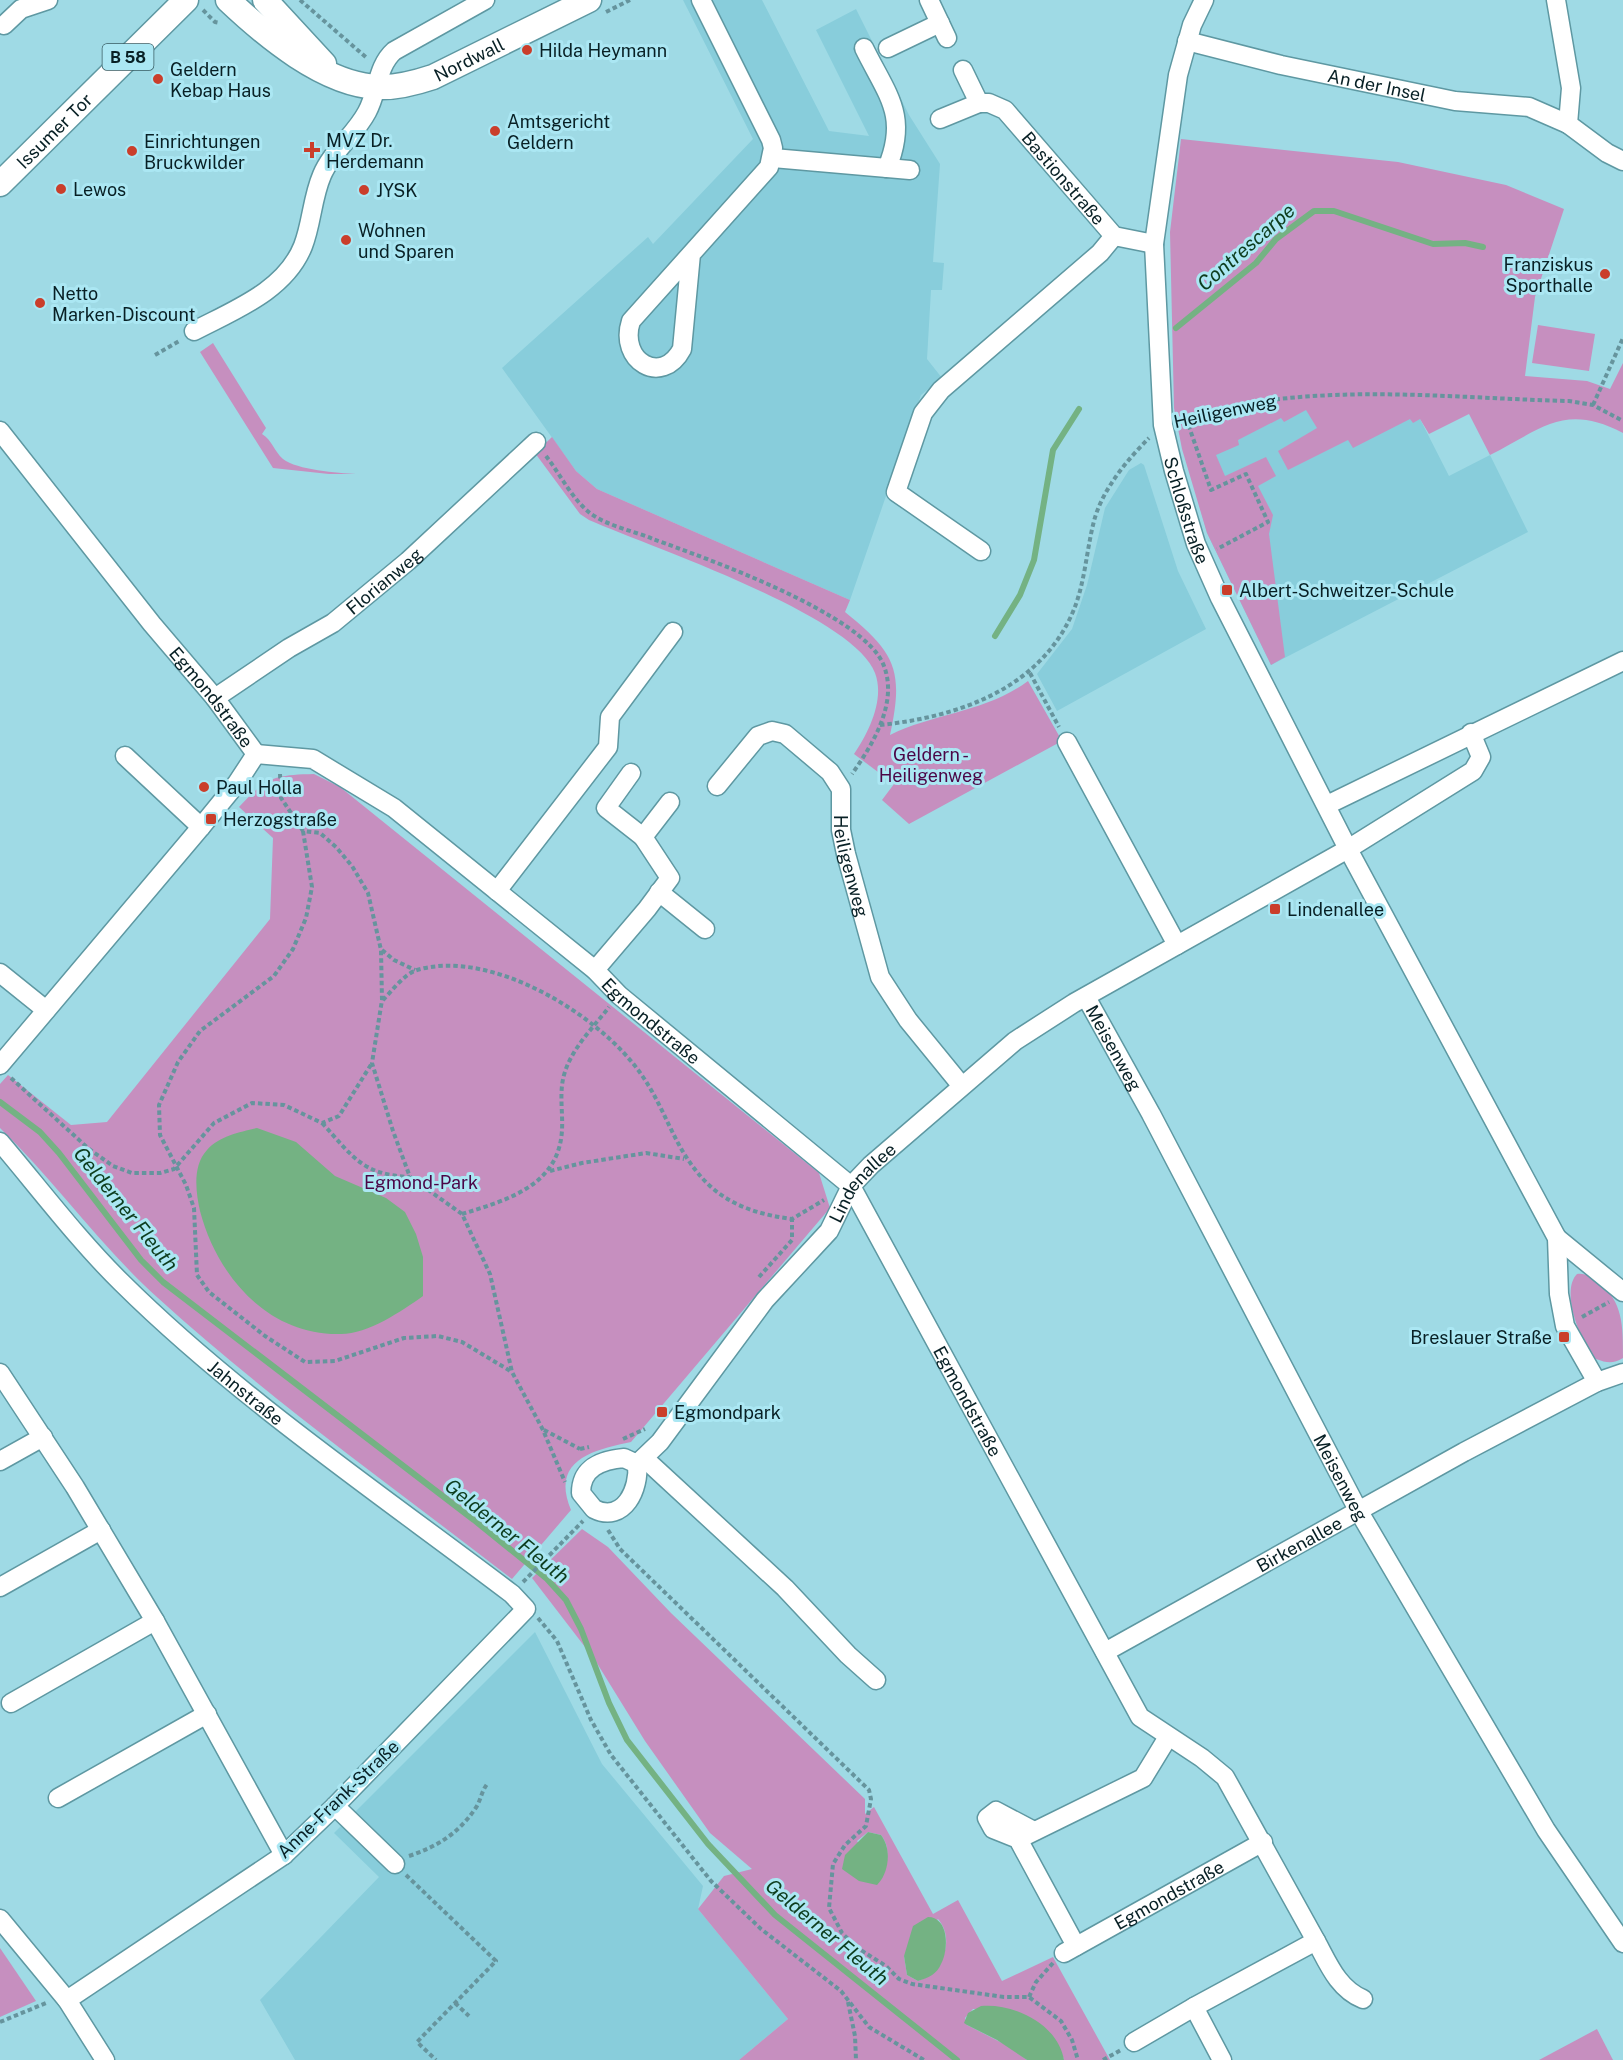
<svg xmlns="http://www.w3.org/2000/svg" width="1623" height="2060" viewBox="0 0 1623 2060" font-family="'Public Sans',sans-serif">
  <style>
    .built { fill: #88cddb }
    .green { fill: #c68fbf; fill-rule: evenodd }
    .water { fill: #74b283 }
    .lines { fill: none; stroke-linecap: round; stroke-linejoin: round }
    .stream { stroke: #74b283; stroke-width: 6 }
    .minor-casing { stroke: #5e98a2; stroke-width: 21 }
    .major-casing { stroke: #5e98a2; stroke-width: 27 }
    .path { stroke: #66949d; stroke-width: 4; stroke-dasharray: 4.5 3; stroke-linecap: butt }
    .minor { stroke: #fff; stroke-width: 18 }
    .major { stroke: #fff; stroke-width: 24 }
    .poi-dot { fill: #ca3e2b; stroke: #abe7f3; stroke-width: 2 }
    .labels { text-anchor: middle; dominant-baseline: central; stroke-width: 6; stroke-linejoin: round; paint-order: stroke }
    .shield { fill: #abe7f3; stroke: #395c63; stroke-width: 1.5 }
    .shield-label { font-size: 16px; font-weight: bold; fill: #082025 }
    .poi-label { font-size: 18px; fill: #082025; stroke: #abe7f3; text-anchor: start }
    .street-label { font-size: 18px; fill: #082025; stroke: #abe7f3 }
    .park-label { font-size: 18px; fill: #4b0647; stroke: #abe7f3 }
    .water-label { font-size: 20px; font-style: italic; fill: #0d3d1e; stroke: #abe7f3 }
  </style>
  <rect width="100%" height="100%" fill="#9fdae5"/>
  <g class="built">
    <polygon points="683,0 762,0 829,131 869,136 816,30 856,9 909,115 940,164 933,262 944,263 942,290 931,290 927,359 942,378 921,395 850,600 597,489 576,471 502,368 648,237 653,244 753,139"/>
    <polygon points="1329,403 1420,419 1449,476 1490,455 1528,532 1271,665 1207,533 1179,432"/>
    <polygon points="1141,463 1144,465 1178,571 1206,629 1057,711 1037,674 1072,629 1087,585 1105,508 1129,470"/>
    <polygon points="535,1632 602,1764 703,1886 698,1909 788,2019 739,2060 295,2060 260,2000 379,1877 334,1833"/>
  </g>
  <g class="green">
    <path d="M1181,139L1398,162L1506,185L1564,209L1535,297L1525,376L1587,381L1610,389L1623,363V433C1565,403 1543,428 1490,455L1469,414L1429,434L1420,419L1413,423L1410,419L1353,448L1348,440L1288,470L1278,451L1317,428L1306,410L1284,422L1281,418L1238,440L1239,445L1216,455L1225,476L1266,457L1276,476L1258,486L1273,515L1269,534L1285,657L1271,665L1207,533L1182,449L1174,408L1170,232Z"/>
    <polygon points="1538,325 1595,334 1589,371 1532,363"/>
    <path d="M213,343L266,428L262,434C272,440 274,451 283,459C297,470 338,473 356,474H329L273,468L200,352Z"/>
    <path d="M552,437L576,471L597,489L850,600L845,612C896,653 904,671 890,735C935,713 987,712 1028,681L1062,741L909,824L882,800L894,784L854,754C869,732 885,699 875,673C854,615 648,546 589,520L580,514L535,453Z"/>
    <path d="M314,774L340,787L819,1173L830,1208L631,1442C593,1450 550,1460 571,1510L512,1579C393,1487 269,1399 158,1298C100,1246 56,1182 0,1128V1084L8,1075L71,1125L107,1122L270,919L273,838L239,807C267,777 274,775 314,774Z"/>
    <path d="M1577,1274C1586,1273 1591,1277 1599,1282C1623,1303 1623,1324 1623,1358C1613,1364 1607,1363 1596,1359C1581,1344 1560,1291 1577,1274Z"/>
    <path d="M582,1529L608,1547L671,1613L865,1799V1814L874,1807L933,1914L958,1900L1002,1981L1053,1957L1110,2060H1064C1062,2052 1057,2046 1052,2040C1029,2007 1009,2010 973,2009L965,2018L967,2025L1010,2047L1027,2060H739L788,2019L698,1909L724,1876L752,1869L710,1833L645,1741L595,1660L532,1578ZM868,1832L881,1835C891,1848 887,1859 883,1874L857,1841ZM938,1919C956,1940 942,1973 918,1981L907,1975L904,1956Z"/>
    <polygon points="0,1948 36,2001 0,2017"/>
    <polygon points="1597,2029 1613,2060 1539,2060"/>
  </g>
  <g class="water">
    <path d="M257,1128L296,1142L335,1176L386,1198L405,1212L416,1234L423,1257V1296C402,1311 368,1334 341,1334C268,1336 217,1276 200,1211C196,1193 192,1166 207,1150C219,1136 240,1132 257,1128Z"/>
    <path d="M868,1832L881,1835C892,1849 889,1873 877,1885L859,1881L842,1869L845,1855Z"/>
    <path d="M928,1917C949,1917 949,1950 941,1964C937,1974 928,1978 918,1981L907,1975L904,1956L913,1926Z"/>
    <path d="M981,2006C1014,2003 1058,2024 1064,2060H1027L997,2040L967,2025L964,2023L968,2013Z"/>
  </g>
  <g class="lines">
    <g class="stream">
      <polyline points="1176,328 1256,263 1276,239 1314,211 1334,211 1433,244 1465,243 1483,247"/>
      <polyline points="995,636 1020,595 1034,560 1053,450 1079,409"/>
      <polyline points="0,1102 40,1132 59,1153 141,1260 163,1282 474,1520 547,1579 566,1600 581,1629 609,1703 627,1740 708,1844 775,1915 957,2060"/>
    </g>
    <g class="minor-casing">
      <g id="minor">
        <polyline points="929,0 947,38"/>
        <path id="s1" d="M1204,0L1192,25L1178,75L1154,244L1163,425L1174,471L1196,544L1220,598L1348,849L1557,1238L1559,1294L1565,1326L1597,1382"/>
        <polyline points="1556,0 1571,88 1568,124 1607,153 1623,161"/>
        <polyline points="4,25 21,9 48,0"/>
        <path id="s2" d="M1187,41L1281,65L1455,101L1529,107L1568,124"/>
        <path d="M864,48C887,95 909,115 887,168"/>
        <polyline points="888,48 940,23"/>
        <path id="s3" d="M963,70L979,103H989L1005,110L1114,236L1154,244"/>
        <polyline points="940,119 979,103"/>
        <polyline points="773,158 910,170"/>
        <path d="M691,254L682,349C662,387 618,361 631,321L769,167L773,148L771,140L701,0"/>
        <path d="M194,331C234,310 285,291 303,246C312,223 312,198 322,175C332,151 355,135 367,112C378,92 377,66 394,51L485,0"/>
        <path id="s4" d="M0,431L152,624L215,698L256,754"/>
        <polyline points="981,551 896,492 923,413 941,390 1100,253 1114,236"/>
        <path id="s5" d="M215,698L289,648L333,623L408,561L536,442"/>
        <polyline points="1067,742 1177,945"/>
        <path id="s6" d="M256,754L313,759L394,808L595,970L619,995L851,1186L1140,1717L1202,1758L1225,1777L1316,1941L1194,2007L1222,2060"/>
        <polyline points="125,756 201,827"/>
        <polyline points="631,773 606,808 643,837"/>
        <path id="s7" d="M717,786L758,736L772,731L785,734L830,772L841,789V830L846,854L880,977L908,1020L961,1085"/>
        <polyline points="1327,805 1623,661"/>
        <polyline points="497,891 608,747 610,717 673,632"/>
        <polyline points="659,892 705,929"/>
        <polyline points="595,970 647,909 670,878 643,837 670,802"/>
        <polyline points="0,973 46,1010"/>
        <path id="s8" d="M1086,997L1151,1114L1358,1510L1546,1830L1623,1943"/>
        <polyline points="0,1065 201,827 237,783 256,754"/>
        <path id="s9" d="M0,1142C39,1188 79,1241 122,1283C237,1397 383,1496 512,1594L526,1609L335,1806L284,1855L67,2000"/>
        <polyline points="1557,1238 1623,1292"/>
        <polyline points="0,1373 75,1487 155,1621 284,1855"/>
        <path d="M624,1458L637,1464C640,1488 624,1524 594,1509L581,1493C581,1468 601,1460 624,1458Z"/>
        <polyline points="644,1458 785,1588 848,1655 876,1680"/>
        <polyline points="0,1461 43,1437"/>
        <path id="s10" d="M637,1464L660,1442L765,1300L829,1231L851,1186L871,1165L1015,1041L1074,1003L1348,849L1473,771L1481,757L1471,733"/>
        <polyline points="0,1587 101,1530"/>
        <path id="s11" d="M1105,1652L1464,1452L1597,1382L1623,1373"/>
        <polyline points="11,1703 155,1621"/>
        <polyline points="58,1798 207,1714"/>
        <polyline points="335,1806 395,1864"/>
        <polyline points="1034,1831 996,1811 987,1818 993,1829 1018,1839 1076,1946"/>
        <polyline points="1025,1836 1143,1778 1168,1737"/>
        <polyline points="0,1919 67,2000 105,2060"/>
        <path d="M1316,1941C1328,1963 1338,1989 1363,1999"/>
        <path id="s12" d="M1064,1953L1263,1842"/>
        <polyline points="1134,2042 1194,2007"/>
      </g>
    </g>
    <g class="major-casing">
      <g id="major">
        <path id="s13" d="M228,0C265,35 324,85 378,87C397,88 415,83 433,77L589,0"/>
        <polyline points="265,0 324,64"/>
        <path id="s14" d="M0,184L186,0"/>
      </g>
    </g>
    <g class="path">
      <polyline points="300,0 368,59"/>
      <polyline points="203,10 215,22 220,23"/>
      <polyline points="606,12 630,0"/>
      <polyline points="155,355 181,340"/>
      <polyline points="1593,405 1623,338"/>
      <polyline points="1186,418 1211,490 1246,474 1268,522 1217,549"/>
      <path d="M1180,419C1308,380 1439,398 1569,401L1593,405L1623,421"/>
      <path d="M546,456C560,474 572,499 590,513C607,526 634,531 653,539C705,558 865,614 884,666C898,703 873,744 852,774"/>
      <polyline points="1030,673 1059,727"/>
      <path d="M880,725C957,717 1038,690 1072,614C1085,585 1086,552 1094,521C1102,490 1127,460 1149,438"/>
      <polyline points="280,774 281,798 303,831 320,833 336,847 352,866 368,893 381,950 382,1000 372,1063 393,1131 410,1177 462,1214 490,1274 512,1372 543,1430 565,1482"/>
      <polyline points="303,831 312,887 306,918 293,949 274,976 200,1031 178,1062 159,1105 160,1135 186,1185 194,1208 197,1275 209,1292 265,1336 305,1362 335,1361 404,1338 438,1336 462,1342 512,1372"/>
      <polyline points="382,950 394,960 415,970"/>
      <path d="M383,1000C392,991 404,974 417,970C491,948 600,1015 641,1074C668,1112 674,1152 710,1186C733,1207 762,1215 792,1219L824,1200"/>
      <polyline points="11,1078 89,1149 113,1166 132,1173 160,1173 174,1169 214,1123 252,1103 284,1105 322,1123 339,1116 372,1063"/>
      <path d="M322,1123C352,1155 361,1175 410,1177"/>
      <polyline points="550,1171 582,1163 646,1153 684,1159"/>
      <path d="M462,1214C507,1200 559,1186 562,1130C563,1112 559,1093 564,1075C571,1049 593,1028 609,1007"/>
      <polyline points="759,1277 792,1240 792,1219"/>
      <polyline points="1582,1317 1609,1302"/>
      <polyline points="544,1430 580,1449"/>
      <polyline points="623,1439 645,1429"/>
      <polyline points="580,1449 589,1447"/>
      <polyline points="608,1530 620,1549 869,1790 871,1799 866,1826 845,1845 833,1864 829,1908 842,1933 856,1947 886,1966 899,1979 912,1984 1004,1997 1029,1997 1061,2021 1072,2040 1078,2060"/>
      <polyline points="523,1582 583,1521"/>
      <polyline points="538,1618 557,1641 591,1720 611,1755 711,1881 761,1929 841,1991 869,2027 924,2060"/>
      <path d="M409,1856C436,1847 458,1834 475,1809C481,1801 481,1791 488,1783"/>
      <polyline points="406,1875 496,1961 417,2042 436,2060"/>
      <polyline points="1029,1997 1036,1982 1053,1963"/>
      <polyline points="848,2002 855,2036 856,2060"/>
      <polyline points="455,2003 469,2016"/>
      <polyline points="0,2022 46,2003"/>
      <polyline points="1103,2060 1121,2050"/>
    </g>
    <use href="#minor" class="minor"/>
    <use href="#major" class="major"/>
  </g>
  <g class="poi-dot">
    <circle cx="527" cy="50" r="6"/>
    <circle cx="158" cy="79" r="6"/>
    <circle cx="495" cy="131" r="6"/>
    <path d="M309 141h6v6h6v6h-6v6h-6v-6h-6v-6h6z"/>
    <circle cx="132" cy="151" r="6"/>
    <circle cx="61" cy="189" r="6"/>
    <circle cx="364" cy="190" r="6"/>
    <circle cx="346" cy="240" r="6"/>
    <circle cx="1605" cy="274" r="6"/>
    <circle cx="40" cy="303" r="6"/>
    <rect x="1221" y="584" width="12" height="12" rx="3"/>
    <circle cx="204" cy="787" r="6"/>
    <rect x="205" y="813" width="12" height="12" rx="3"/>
    <rect x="1269" y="903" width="12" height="12" rx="3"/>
    <rect x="1558" y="1331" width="12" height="12" rx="3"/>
    <rect x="656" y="1406" width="12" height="12" rx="3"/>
  </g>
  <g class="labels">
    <rect class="shield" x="102.5" y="44" width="51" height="26" rx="4.5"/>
    <g class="shield-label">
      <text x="128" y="57">B 58</text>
    </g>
    <g class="poi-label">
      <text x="539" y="50">Hilda Heymann</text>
      <text x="170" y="69">Geldern<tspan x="170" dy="21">Kebap Haus</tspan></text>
      <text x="507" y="121">Amtsgericht<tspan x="507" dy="21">Geldern</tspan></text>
      <text x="326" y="140">MVZ Dr.<tspan x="326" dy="21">Herdemann</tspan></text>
      <text x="144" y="141">Einrichtungen<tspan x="144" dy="21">Bruckwilder</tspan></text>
      <text x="73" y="189">Lewos</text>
      <text x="376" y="190">JYSK</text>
      <text x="358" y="230">Wohnen<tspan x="358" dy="21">und Sparen</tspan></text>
      <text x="1593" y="264" text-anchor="end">Franziskus<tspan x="1593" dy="21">Sporthalle</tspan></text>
      <text x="52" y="293">Netto<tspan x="52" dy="21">Marken-Discount</tspan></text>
      <text x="1239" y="590">Albert-Schweitzer-Schule</text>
      <text x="216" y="787">Paul Holla</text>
      <text x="223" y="819">Herzogstraße</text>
      <text x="1287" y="909">Lindenallee</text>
      <text x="1552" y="1337" text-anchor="end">Breslauer Straße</text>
      <text x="674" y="1412">Egmondpark</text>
    </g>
    <g class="street-label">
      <text stroke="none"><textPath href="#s13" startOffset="273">Nordwall</textPath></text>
      <text stroke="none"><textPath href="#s2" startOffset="195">An der Insel</textPath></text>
      <text stroke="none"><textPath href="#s14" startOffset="76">Issumer Tor</textPath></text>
      <text stroke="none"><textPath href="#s3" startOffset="154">Bastionstraße</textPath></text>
      <text transform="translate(1225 411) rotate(-12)">Heiligenweg</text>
      <text stroke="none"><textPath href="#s1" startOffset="520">Schloßstraße</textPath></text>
      <text stroke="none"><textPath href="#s5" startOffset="206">Florianweg</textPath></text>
      <text stroke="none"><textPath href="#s4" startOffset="340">Egmondstraße</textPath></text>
      <text stroke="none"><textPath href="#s7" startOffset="250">Heiligenweg</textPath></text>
      <text stroke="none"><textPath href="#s6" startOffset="486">Egmondstraße</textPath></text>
      <text stroke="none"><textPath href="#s8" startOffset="58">Meisenweg</textPath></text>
      <text stroke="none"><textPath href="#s10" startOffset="362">Lindenallee</textPath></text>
      <text stroke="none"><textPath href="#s9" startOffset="352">Jahnstraße</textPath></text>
      <text stroke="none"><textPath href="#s6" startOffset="990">Egmondstraße</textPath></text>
      <text stroke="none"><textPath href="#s8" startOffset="544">Meisenweg</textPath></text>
      <text stroke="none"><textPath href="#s11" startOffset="222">Birkenallee</textPath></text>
      <text transform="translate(338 1799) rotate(-44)">Anne-Frank-Straße</text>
      <text stroke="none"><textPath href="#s12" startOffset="120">Egmondstraße</textPath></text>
    </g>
    <g class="park-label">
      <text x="931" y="754">Geldern -<tspan x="931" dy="21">Heiligenweg</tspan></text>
      <text x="421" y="1182">Egmond-Park</text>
    </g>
    <g class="water-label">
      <text transform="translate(1246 247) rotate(-41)">Contrescarpe</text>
      <text transform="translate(126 1209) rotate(51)">Gelderner Fleuth</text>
      <text transform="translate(507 1531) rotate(39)">Gelderner Fleuth</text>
      <text transform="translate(827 1932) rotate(40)">Gelderner Fleuth</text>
    </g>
  </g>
</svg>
